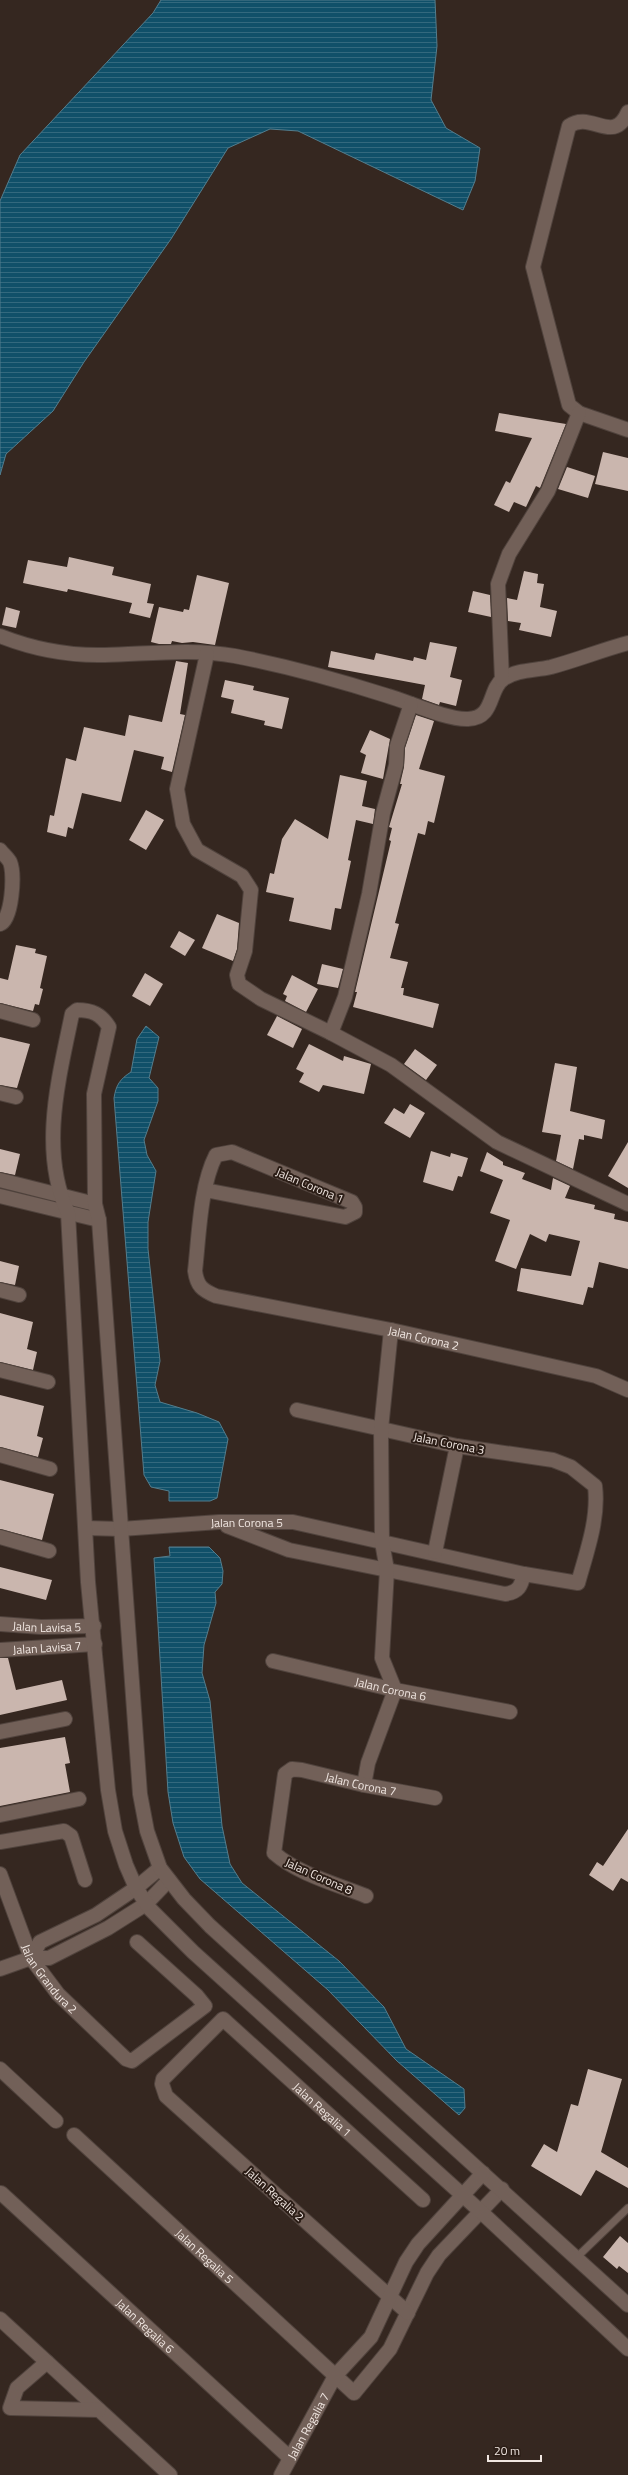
<svg xmlns="http://www.w3.org/2000/svg" width="628" height="2475" viewBox="0 0 628 2475" font-family="'Titillium Web',sans-serif">
  <style>
    .water { fill: url(#water-rules); stroke: #537d8d }
    .building { fill: #cab6ae }
    .lines { fill: none; stroke-linecap: round; stroke-linejoin: round }
    .lane-casing { stroke: #50433d; stroke-width: 9 }
    .street-casing { stroke: #50433d; stroke-width: 16 }
    .lane { stroke: #726058; stroke-width: 7 }
    .street { stroke: #726058; stroke-width: 14 }
    .labels { text-anchor: middle; dominant-baseline: central; stroke-width: 4; stroke-linejoin: round; paint-order: stroke }
    .street-label { font-size: 12px; fill: #f0e6e1; stroke: #2b1d16 }
  </style>
  <defs>
    <pattern id="water-rules" width="6" height="5" patternUnits="userSpaceOnUse"><rect width="6" height="5" fill="#105069"/><path d="M0 2.5h6" fill="none" stroke="#33697e"/></pattern>
  </defs>
  <rect width="100%" height="100%" fill="#352720"/>
  <g class="water">
    <polygon points="161,0 435,0 437,46 431,100 446,128 480,148 475,181 463,210 298,131 270,129 228,148 171,239 84,362 53,411 6,454 0,475 0,201 20,155 153,13"/>
    <path d="M146,1026L159,1037L149,1078L158,1088V1101L144,1140L147,1155L156,1171L148,1222V1249L160,1361L155,1385L160,1402L197,1413L219,1422L228,1439L217,1498L210,1501H169V1491L151,1487L144,1475L114,1098C116,1085 120,1079 131,1072L137,1039Z"/>
    <polygon points="169,1547 209,1547 220,1558 223,1571 222,1584 215,1592 216,1603 204,1645 202,1673 210,1701 222,1826 230,1864 242,1883 339,1961 384,2007 406,2049 464,2089 465,2108 459,2115 397,2061 328,1990 200,1879 184,1857 173,1823 168,1792 154,1558 170,1556"/>
  </g>
  <g class="building">
    <polygon points="499,413 566,424 540,488 536,486 526,507 514,502 509,512 494,505 506,481 510,483 532,438 495,431"/>
    <polygon points="603,452 628,458 628,491 595,484"/>
    <polygon points="567,467 595,476 588,498 558,489"/>
    <polygon points="69,557 114,567 112,575 151,584 147,603 154,604 150,618 129,613 132,603 68,589 67,592 23,583 28,560 67,567"/>
    <polygon points="524,571 538,574 537,583 544,584 540,607 557,611 551,637 519,630 521,623 508,621 507,598 517,600"/>
    <polygon points="197,575 229,583 215,645 193,642 182,643 172,641 171,644 159,644 151,642 159,607 183,612 184,609 189,610"/>
    <polygon points="473,591 490,595 491,617 468,612"/>
    <polygon points="6,607 20,611 16,628 2,625"/>
    <polygon points="430,642 457,647 450,677 462,680 456,706 440,702 439,705 422,699 425,685 328,667 331,651 374,660 376,653 413,661 414,657 426,660"/>
    <polygon points="176,661 188,663 180,714 185,715 172,772 161,769 164,757 134,750 121,802 82,793 73,829 68,827 66,837 47,832 50,815 54,816 66,758 76,761 84,727 125,736 129,715 162,722"/>
    <polygon points="225,680 254,686 253,690 289,698 282,729 264,725 265,721 231,713 234,700 221,697"/>
    <polygon points="416,715 434,721 419,769 445,776 434,823 428,821 425,835 418,833 395,923 399,924 390,958 408,962 401,988 404,988 403,995 439,1004 433,1028 353,1007 357,992 355,992 391,841 389,840 392,828 389,827 402,784 400,784 404,767 405,748"/>
    <polygon points="370,730 390,739 383,779 361,773 366,755 360,752"/>
    <polygon points="340,775 367,781 362,806 375,809 373,824 356,820 348,860 351,861 341,909 335,908 331,930 289,921 294,898 266,892 270,873 274,874 282,839 295,819 328,839"/>
    <polygon points="146,810 164,820 146,850 129,840"/>
    <polygon points="217,914 239,923 237,949 233,961 202,948"/>
    <polygon points="179,931 195,940 185,956 170,947"/>
    <polygon points="16,945 36,949 35,953 47,956 40,988 43,989 39,1005 35,1004 33,1011 0,1003 0,978 8,980"/>
    <polygon points="322,964 343,969 338,988 317,984"/>
    <polygon points="145,973 163,984 150,1006 132,996"/>
    <polygon points="292,975 318,989 306,1012 285,1001 287,996 283,994"/>
    <polygon points="277,1016 302,1029 293,1048 267,1035"/>
    <polygon points="0,1037 30,1044 17,1088 0,1085"/>
    <polygon points="309,1044 343,1061 344,1056 371,1064 364,1094 323,1085 319,1092 299,1082 304,1073 296,1069"/>
    <polygon points="415,1049 437,1065 426,1080 404,1064"/>
    <polygon points="555,1063 577,1067 570,1111 605,1120 602,1139 584,1135 584,1140 579,1139 573,1169 556,1161 561,1135 542,1132"/>
    <polygon points="410,1104 425,1113 410,1138 384,1123 394,1108 404,1114"/>
    <polygon points="628,1142 628,1188 608,1176"/>
    <polygon points="0,1149 20,1154 15,1175 0,1172"/>
    <polygon points="431,1151 450,1157 451,1153 468,1158 462,1177 458,1176 453,1191 423,1182"/>
    <polygon points="487,1152 503,1162 503,1165 525,1173 522,1179 551,1190 553,1178 570,1186 565,1198 595,1205 594,1209 615,1214 614,1219 628,1222 628,1269 599,1262 593,1288 588,1287 583,1305 517,1291 521,1268 571,1276 580,1241 549,1234 546,1242 530,1234 516,1269 495,1261 510,1220 490,1213 503,1180 480,1171"/>
    <polygon points="0,1261 19,1266 15,1285 0,1282"/>
    <polygon points="0,1313 33,1322 27,1349 37,1352 33,1370 0,1362"/>
    <polygon points="0,1395 44,1406 37,1436 43,1438 38,1457 0,1447"/>
    <polygon points="0,1480 54,1494 42,1540 0,1529"/>
    <polygon points="0,1567 52,1580 46,1600 0,1588"/>
    <polygon points="0,1658 8,1658 16,1690 62,1680 67,1700 0,1715"/>
    <polygon points="65,1737 70,1763 65,1764 70,1792 0,1806 0,1748"/>
    <polygon points="628,1829 628,1882 621,1878 613,1891 589,1875 597,1862 603,1866"/>
    <polygon points="588,2069 622,2079 601,2152 628,2168 628,2188 596,2170 581,2196 531,2166 544,2144 557,2152 571,2104 578,2106"/>
    <polygon points="620,2236 628,2243 628,2273 619,2266 617,2269 603,2257"/>
  </g>
  <g class="lines">
    <g class="lane-casing">
      <polyline id="lane" points="576,2258 628,2208"/>
    </g>
    <g class="street-casing">
      <g id="street">
        <path d="M628,112C613,146 591,110 569,126L533,267L569,405L579,413L628,430"/>
        <path d="M0,636C33,649 69,656 105,655C148,654 192,648 235,656C287,666 338,680 388,696C409,702 447,720 468,719C495,718 488,690 503,679C519,669 534,671 551,667C577,660 602,650 628,643"/>
        <polyline points="207,654 177,789 183,824 197,850 242,876 251,890 245,951 237,975 239,984 261,999 331,1033"/>
        <polyline points="502,680 498,584 509,554 548,491 579,413"/>
        <polyline points="411,704 397,746 396,765 383,813 369,894 345,997 331,1033 391,1065 497,1142 628,1204"/>
        <path d="M0,850C3,854 8,858 10,862C15,874 12,920 0,924"/>
        <polyline points="0,1011 33,1020"/>
        <polyline points="0,1093 16,1097"/>
        <polyline points="0,1180 95,1204"/>
        <path id="s1" d="M205,1190L345,1217L355,1212V1207L352,1202L232,1152L216,1155C200,1186 199,1236 195,1271C197,1286 202,1290 216,1296L391,1330L596,1376L628,1390"/>
        <polyline points="0,1196 99,1220"/>
        <polyline points="0,1290 19,1295"/>
        <polyline points="0,1370 48,1382"/>
        <polyline points="0,1455 50,1469"/>
        <path d="M227,1526L289,1550L505,1594C519,1592 521,1586 524,1574"/>
        <path id="s2" d="M86,1528L121,1529L219,1522H293L524,1574L578,1583C587,1551 599,1518 595,1486L571,1467L553,1460L457,1446L297,1410"/>
        <polyline points="0,1537 49,1551"/>
        <polyline points="435,1552 457,1446"/>
        <path id="s3" d="M0,1624L41,1627L94,1626"/>
        <path id="s4" d="M0,1650L95,1644"/>
        <path id="s5" d="M273,1661L395,1690L510,1712"/>
        <polyline points="0,1732 65,1719"/>
        <polyline points="364,1785 368,1763 395,1690 382,1658 387,1570 382,1542 381,1429 391,1330"/>
        <polyline points="0,1815 79,1799"/>
        <polyline points="0,1842 64,1831 71,1836 85,1880"/>
        <path id="s6" d="M0,1874L31,1958L58,1994L126,2059L132,2061L205,2006L197,1996L137,1942"/>
        <path id="s7" d="M366,1896C336,1884 298,1874 274,1853L285,1774L292,1769L302,1770L364,1785L435,1798"/>
        <polyline points="31,1958 40,1942 96,1915 136,1888 160,1868"/>
        <polyline points="0,1969 31,1958 49,1958 108,1928 146,1904 169,1880"/>
        <polyline points="0,2069 56,2121"/>
        <path id="s8" d="M74,2135L354,2393L390,2349L427,2273L439,2255L502,2189"/>
        <path id="s9" d="M1,2193L290,2458"/>
        <path d="M628,2305L210,1926L184,1899L160,1868L147,1831L140,1794L99,1220L95,1204L94,1094L109,1027C101,1014 92,1010 77,1010L72,1014C59,1078 39,1150 68,1213L88,1582L108,1790L115,1831L126,1865L136,1888L150,1909L193,1952L479,2210L628,2349"/>
        <path id="s10" d="M408,2313L166,2096L162,2084L163,2079L223,2019L423,2200"/>
        <polyline points="0,2319 170,2475"/>
        <polyline points="47,2362 17,2388 10,2408 99,2410"/>
        <path id="s11" d="M281,2475L335,2376L371,2337L406,2262L418,2244L483,2173"/>
      </g>
    </g>
    <use href="#lane" class="lane"/>
    <use href="#street" class="street"/>
  </g>
  <g class="labels">
    <g class="street-label">
      <text transform="translate(310 1185) rotate(23)">Jalan Corona 1</text>
      <text stroke="none"><textPath href="#s1" startOffset="676">Jalan Corona 2</textPath></text>
      <text transform="translate(449 1443) rotate(11)">Jalan Corona 3</text>
      <text stroke="none"><textPath href="#s2" startOffset="161">Jalan Corona 5</textPath></text>
      <text stroke="none"><textPath href="#s3" startOffset="47">Jalan Lavisa 5</textPath></text>
      <text stroke="none"><textPath href="#s4" startOffset="47">Jalan Lavisa 7</textPath></text>
      <text stroke="none"><textPath href="#s5" startOffset="121">Jalan Corona 6</textPath></text>
      <text stroke="none"><textPath href="#s7" startOffset="261">Jalan Corona 7</textPath></text>
      <text transform="translate(319 1876) rotate(24)">Jalan Corona 8</text>
      <text stroke="none"><textPath href="#s6" startOffset="117">Jalan Grandura 2</textPath></text>
      <text stroke="none"><textPath href="#s10" startOffset="562">Jalan Regalia 1</textPath></text>
      <text transform="translate(275 2194) rotate(42)">Jalan Regalia 2</text>
      <text stroke="none"><textPath href="#s8" startOffset="178">Jalan Regalia 5</textPath></text>
      <text stroke="none"><textPath href="#s9" startOffset="196">Jalan Regalia 6</textPath></text>
      <text stroke="none"><textPath href="#s11" startOffset="56">Jalan Regalia 7</textPath></text>
    </g>
  </g>
  <path d="M488 2455v6h53v-6" fill="none" stroke="#f0e6e1" stroke-width="2"/>
  <text x="494" y="2455" font-size="12" fill="#f0e6e1" stroke="#2b1d16" stroke-width="3" paint-order="stroke">20 m</text>
</svg>
